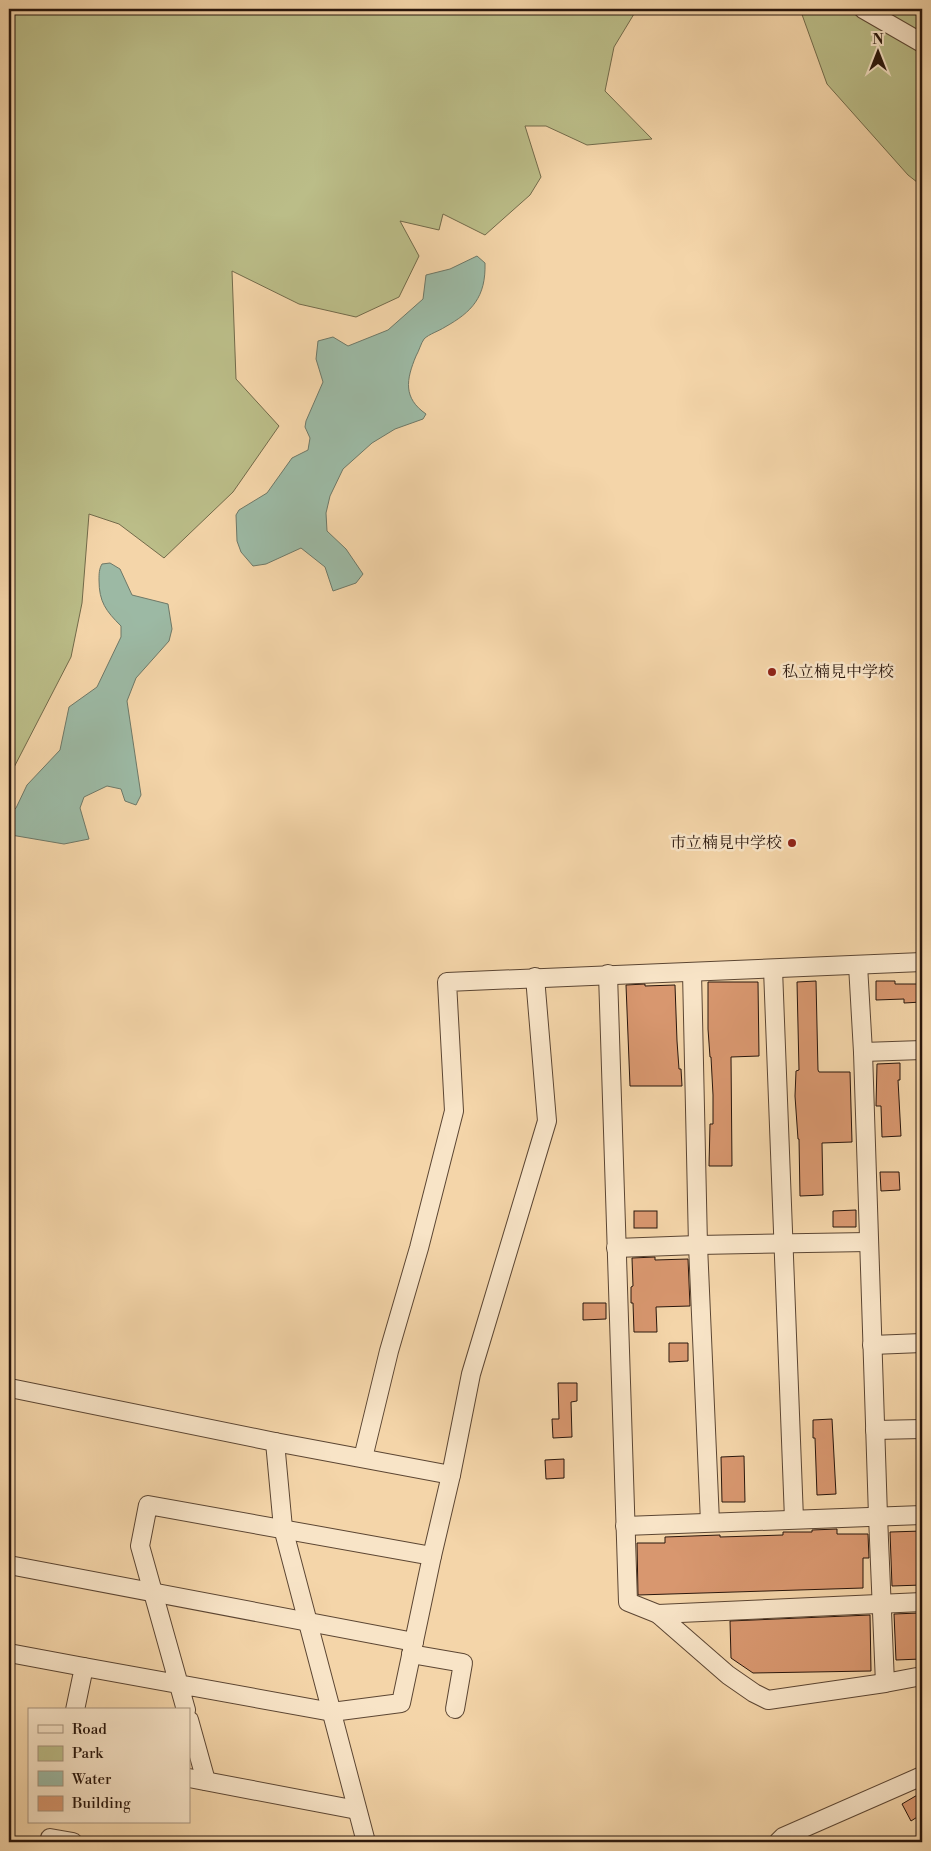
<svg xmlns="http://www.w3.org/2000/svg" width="931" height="1851" viewBox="0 0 931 1851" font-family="'Libre Bodoni','Noto Serif JP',serif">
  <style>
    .green { fill: #bbbd88; stroke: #726a4a }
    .water { fill: #9cb9a4; stroke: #6e7867 }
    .building { fill: #d8976f; stroke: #29160c }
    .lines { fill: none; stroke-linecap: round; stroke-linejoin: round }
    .minor-casing { stroke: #5c4633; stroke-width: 20 }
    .minor { stroke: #f8e4c7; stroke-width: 18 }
    .poi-dot { fill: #8f2418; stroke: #f8e4c7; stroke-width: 2 }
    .labels { text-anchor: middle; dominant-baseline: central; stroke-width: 5; stroke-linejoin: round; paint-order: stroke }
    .poi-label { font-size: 16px; fill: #29160c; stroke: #f8e4c7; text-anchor: start }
  </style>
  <rect width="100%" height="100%" fill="#f4d5a9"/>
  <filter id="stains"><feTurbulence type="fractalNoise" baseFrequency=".004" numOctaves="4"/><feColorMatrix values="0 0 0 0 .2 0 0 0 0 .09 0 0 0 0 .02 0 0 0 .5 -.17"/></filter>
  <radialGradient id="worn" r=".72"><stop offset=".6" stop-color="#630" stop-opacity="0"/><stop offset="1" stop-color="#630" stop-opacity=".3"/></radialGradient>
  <g class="green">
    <polygon points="9,9 637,9 614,47 605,91 652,139 587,145 546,126 525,126 541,177 530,195 485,235 443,214 439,230 400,221 419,256 399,297 356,317 299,304 232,271 236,379 279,426 233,492 164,558 119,524 89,514 82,603 71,657 9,777"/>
    <polygon points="800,9 922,9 922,49 918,57 922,62 922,186 908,175 827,84"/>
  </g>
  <g class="water">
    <path d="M477,256L485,263C486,297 472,312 445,327C439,331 429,334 424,339C421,343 419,351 416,356C406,380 403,398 426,414L423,419L395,429L372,443L343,469L330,496L326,513L327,531L346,549L363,574L356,583L333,591L325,567L301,548L266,564L253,566L241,552L237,541L236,515L239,510L267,493L292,458L308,450L310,438L305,427L306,421L323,382L316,359L318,341L333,337L348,346L388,330L423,299L426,275L450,269Z"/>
    <path d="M110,563L120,569L132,595L168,604L172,629L169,641L136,678L127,701L141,795L136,805L125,801L121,789L107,786L84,797L80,808L89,839L64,844L11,835L9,834V814L16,808L27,785L60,750L69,707L97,687L121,637V626C106,611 99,602 99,580C99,574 99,569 102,564Z"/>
  </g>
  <g class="building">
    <polygon points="816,981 818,1070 819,1072 850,1072 852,1142 822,1143 823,1195 800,1196 799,1139 798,1139 795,1096 796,1071 799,1070 797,982"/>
    <polygon points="876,981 895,981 895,984 922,984 922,1002 904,1003 904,999 876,1000"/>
    <polygon points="708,982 758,982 759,1056 731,1057 732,1166 709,1166 710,1124 713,1124 713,1095 711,1057 710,1057 708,1029"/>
    <polygon points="645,984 645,986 675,985 677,1041 679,1069 681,1069 682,1086 630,1086 626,985"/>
    <polygon points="900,1063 900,1080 898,1080 901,1136 882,1137 881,1106 876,1106 877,1064"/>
    <polygon points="880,1172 899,1172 900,1190 881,1191"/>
    <polygon points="856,1210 856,1227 833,1227 833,1211"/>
    <rect x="634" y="1211" width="23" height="17"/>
    <polygon points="655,1257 655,1260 688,1259 690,1306 656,1307 657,1332 634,1332 633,1303 631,1303 631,1287 633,1286 632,1258"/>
    <polygon points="583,1303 606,1303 606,1319 583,1320"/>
    <polygon points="669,1343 688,1343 688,1361 669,1362"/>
    <polygon points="558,1383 577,1383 577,1401 571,1402 572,1437 553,1438 552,1419 559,1419"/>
    <polygon points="832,1419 836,1494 817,1495 815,1438 813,1438 813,1420"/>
    <polygon points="744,1456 745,1502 722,1502 721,1457"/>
    <polygon points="564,1459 564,1478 546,1479 545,1460"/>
    <polygon points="837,1529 837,1534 868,1534 869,1558 863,1558 863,1588 638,1595 637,1543 665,1543 665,1537 720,1535 720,1537 753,1536 783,1535 783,1532 812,1532 812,1530"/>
    <polygon points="922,1531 922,1585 892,1586 890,1532"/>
    <polygon points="919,1613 921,1659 896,1660 894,1614"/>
    <polygon points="870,1615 871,1671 753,1673 731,1658 730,1621"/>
    <polygon points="919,1794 922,1801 922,1814 911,1821 902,1804"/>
  </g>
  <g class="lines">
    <g class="minor-casing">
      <g id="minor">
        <polyline points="863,9 922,43"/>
        <polyline points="858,965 863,1052 878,1516 885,1683"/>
        <polyline points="773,969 794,1519"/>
        <polyline points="692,972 698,1245 710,1522"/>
        <polyline points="608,974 628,1602 658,1614 728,1675 754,1693 768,1700 885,1683 922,1676"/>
        <polyline points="863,1052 922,1050"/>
        <polyline points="616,1248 698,1245 868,1242"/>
        <polyline points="872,1345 922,1343"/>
        <polyline points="9,1390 10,1388 275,1442 451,1475"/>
        <polyline points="875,1430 922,1429"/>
        <polyline points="275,1442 283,1528 366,1842"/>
        <polyline points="363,1458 389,1351 419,1248 454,1111 447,982 922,962"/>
        <polyline points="625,1526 922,1515"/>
        <polyline points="432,1556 451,1475 471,1374 547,1121 535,977"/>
        <polyline points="9,1565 414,1642"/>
        <polyline points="658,1614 922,1602"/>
        <polyline points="9,1653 84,1667 75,1710"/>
        <polyline points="411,1654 463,1663 455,1709"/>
        <polyline points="84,1667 332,1712 401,1703 432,1556 148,1505 140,1546 186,1710"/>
        <polyline points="189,1720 206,1781"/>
        <polyline points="189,1778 357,1810"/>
        <polyline points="50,1838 73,1842"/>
        <polyline points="778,1842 783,1837 922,1776"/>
      </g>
    </g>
    <use href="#minor" class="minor"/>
  </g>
  <g class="poi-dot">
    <circle cx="772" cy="672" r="5"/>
    <circle cx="792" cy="843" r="5"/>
  </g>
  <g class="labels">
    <g class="poi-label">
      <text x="782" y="672">私立楠見中学校</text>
      <text x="782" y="843" text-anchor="end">市立楠見中学校</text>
    </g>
  </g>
  <rect width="931" height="1851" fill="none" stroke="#f4d5a9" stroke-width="30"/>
  <rect x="10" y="10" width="911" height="1831" fill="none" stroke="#29160c" stroke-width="2.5"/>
  <rect x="15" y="15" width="901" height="1821" fill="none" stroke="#29160c"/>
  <rect x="28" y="1708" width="162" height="115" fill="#f8e4c7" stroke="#a5927c"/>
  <rect x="38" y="1725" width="25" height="8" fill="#f8e4c7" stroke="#a5927c"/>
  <text x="72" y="1734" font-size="15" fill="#29160c">Road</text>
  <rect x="38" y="1746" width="25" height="15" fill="#bbbd88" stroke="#a5927c"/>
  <text x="72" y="1758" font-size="15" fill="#29160c">Park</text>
  <rect x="38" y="1771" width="25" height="15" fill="#9cb9a4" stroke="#a5927c"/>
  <text x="72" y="1784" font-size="15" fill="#29160c">Water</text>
  <rect x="38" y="1796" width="25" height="15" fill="#d8976f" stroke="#a5927c"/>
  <text x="72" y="1808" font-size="15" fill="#29160c">Building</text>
  <g transform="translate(878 52)" stroke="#f8e4c7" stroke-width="4" paint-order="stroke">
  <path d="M0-4L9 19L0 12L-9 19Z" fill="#29160c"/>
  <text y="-8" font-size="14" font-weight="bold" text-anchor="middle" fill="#29160c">N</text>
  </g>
  <rect width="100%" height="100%" filter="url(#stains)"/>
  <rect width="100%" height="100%" fill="url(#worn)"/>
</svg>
